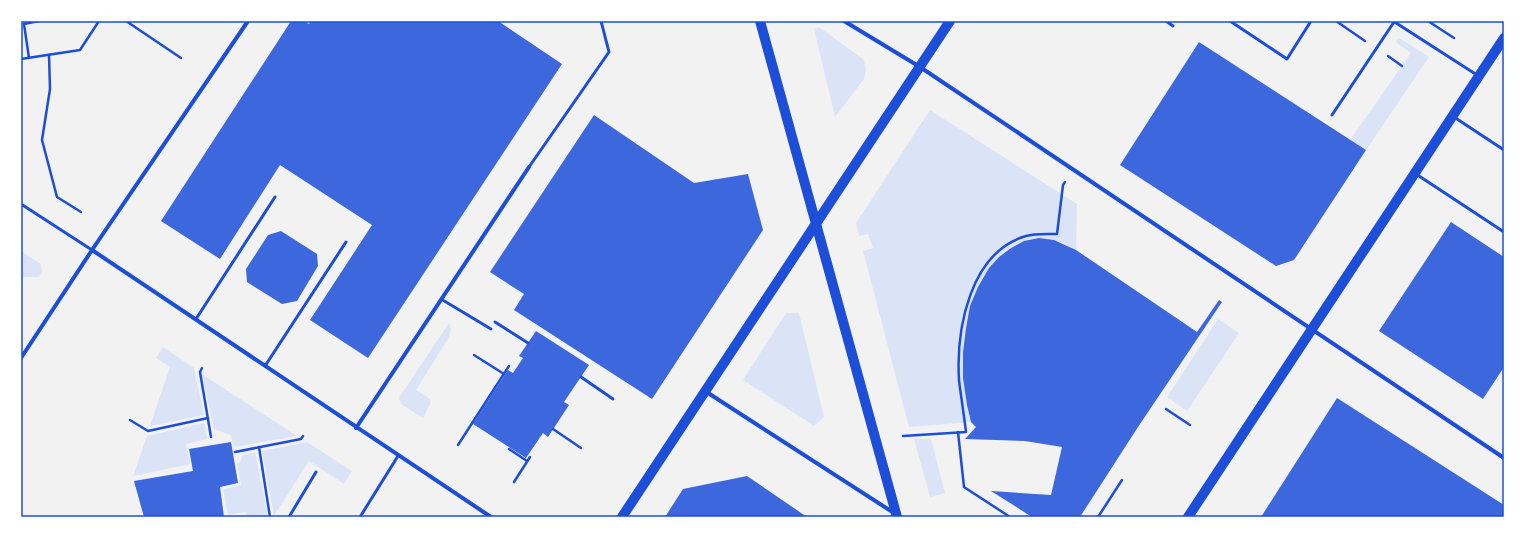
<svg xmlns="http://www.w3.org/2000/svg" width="1525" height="538" viewBox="0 0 1525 538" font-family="'Zilla Slab',serif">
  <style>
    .green { fill: #dbe4f7 }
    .building { fill: #3d67dc }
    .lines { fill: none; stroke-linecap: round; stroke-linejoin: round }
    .path { stroke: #1d4ed8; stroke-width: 2.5 }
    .service { stroke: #1d4ed8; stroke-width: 3 }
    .minor { stroke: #1d4ed8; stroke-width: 4 }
    .primary { stroke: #1d4ed8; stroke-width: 10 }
    .neatline { fill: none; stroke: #1d4ed8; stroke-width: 1.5 }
  </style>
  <rect width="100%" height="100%" fill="#f2f2f2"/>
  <g class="green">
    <polygon points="819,27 864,60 866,70 864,79 835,117 814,29"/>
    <polygon points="1398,38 1401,39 1429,57 1366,150 1350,140 1411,53 1398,44 1396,41"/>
    <path d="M930,110L1077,204L1076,250C1069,247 1061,241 1054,240C993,226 964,306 963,353C962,377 966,399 971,422L909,427L863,251L873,248L868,234L859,236L856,223Z"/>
    <polygon points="21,251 41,264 42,272 39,277 21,277"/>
    <polygon points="786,313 799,313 824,417 814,426 743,380"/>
    <polygon points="1218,319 1239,333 1187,411 1167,397"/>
    <polygon points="449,323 451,329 448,339 416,390 430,399 431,402 423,418 401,404 399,398"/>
    <polygon points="163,347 194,368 204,415 150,426 170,367 156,358"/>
    <polygon points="202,374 297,436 234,447 231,435 214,429"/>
    <polygon points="204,423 207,439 186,444 190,464 133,476 147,436"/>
    <polygon points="914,439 931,439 945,493 930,497"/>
    <polygon points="307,442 352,471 344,484 309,461 274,516 262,451"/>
    <polygon points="255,452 268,517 247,517 245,512 228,515 223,489 241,485 237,463 240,462 243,455"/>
  </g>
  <g class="building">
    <polygon points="291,21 304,21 309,24 311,21 498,21 562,64 368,358 310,320 372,225 280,165 220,259 161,221"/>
    <polygon points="1199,42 1366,150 1294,260 1276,266 1120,165"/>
    <polygon points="594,115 694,183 748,174 763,230 652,399 514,310 524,294 490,272"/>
    <polygon points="1451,222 1504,257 1504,367 1483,399 1379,331"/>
    <polygon points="281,231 317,254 318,266 297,301 282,304 247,282 246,269 268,235"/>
    <polygon points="1039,238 1054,240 1076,250 1197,332 1219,300 1222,302 1138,427 1080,517 1032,517 991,491 1051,495 1062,447 1025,441 965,439 976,427 971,422 967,405 963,378 963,352 966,328 970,306 978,287 989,268 999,257 1011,248 1024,241"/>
    <polygon points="536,331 589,365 564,402 569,405 548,437 543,433 526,458 473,424 508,370 513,373 523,358 519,356"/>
    <polygon points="1337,398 1504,505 1504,517 1261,517"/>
    <polygon points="231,442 238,483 220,487 224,517 144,517 134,481 193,471 189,449"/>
    <polygon points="747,476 807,517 665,517 683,489"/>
  </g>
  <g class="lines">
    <g class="path">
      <polyline points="126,21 181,58"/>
      <polyline points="1336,21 1365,41"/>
      <polyline points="1428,21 1454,38"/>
      <polyline points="49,55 50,89 42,140 57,197 81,212"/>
      <polyline points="1388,56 1402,66"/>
      <polyline points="29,58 24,24 39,21"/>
      <polyline points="21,59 80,50 99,21"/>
      <polyline points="474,355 504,374"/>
      <polyline points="202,368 200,372 211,437"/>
      <polyline points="1166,409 1190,425"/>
      <polyline points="130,420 148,431 208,418"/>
      <polyline points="553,429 581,448"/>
      <polyline points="958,432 964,487 1010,517"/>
      <path d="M903,436L966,432C964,415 961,397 959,380C956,329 970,252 1026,236C1036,233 1047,234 1057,234L1063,185L1065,182"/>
      <polyline points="458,445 509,366"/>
      <polyline points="259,447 270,517"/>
      <polyline points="509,449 527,461"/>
      <polyline points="235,452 301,439 303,436"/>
      <polyline points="514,482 530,457"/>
      <polyline points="1098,517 1122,480"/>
    </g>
    <g class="service">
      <polyline points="1166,21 1173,26"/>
      <polyline points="1230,21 1287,59 1311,21"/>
      <polyline points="1393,21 1477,75"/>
      <polyline points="1332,115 1394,22"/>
      <polyline points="1454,117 1504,150"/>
      <polyline points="529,167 609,52 601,21"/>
      <polyline points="1416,174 1504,232"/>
      <polyline points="21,204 92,250"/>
      <polyline points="441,299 491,329"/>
      <polyline points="196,319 275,197"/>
      <polyline points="495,322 528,343"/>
      <polyline points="265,366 346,242"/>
      <polyline points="581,377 613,399"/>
      <polyline points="289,517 316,472"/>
      <polyline points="360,517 398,456"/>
    </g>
    <g class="minor">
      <polyline points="844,21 920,67 1504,458"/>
      <polyline points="92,250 491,517"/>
      <polyline points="21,358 92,250 248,21"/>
      <polyline points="705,391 894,513"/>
      <polyline points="356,428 529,167"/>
    </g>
    <g class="primary">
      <polyline points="760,21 897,517"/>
      <polyline points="622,517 950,21"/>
      <polyline points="1188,517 1504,38"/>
    </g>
  </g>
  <rect width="1525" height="538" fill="none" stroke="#ffffff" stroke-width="44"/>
  <rect x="22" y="22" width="1481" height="494" class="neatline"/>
</svg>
